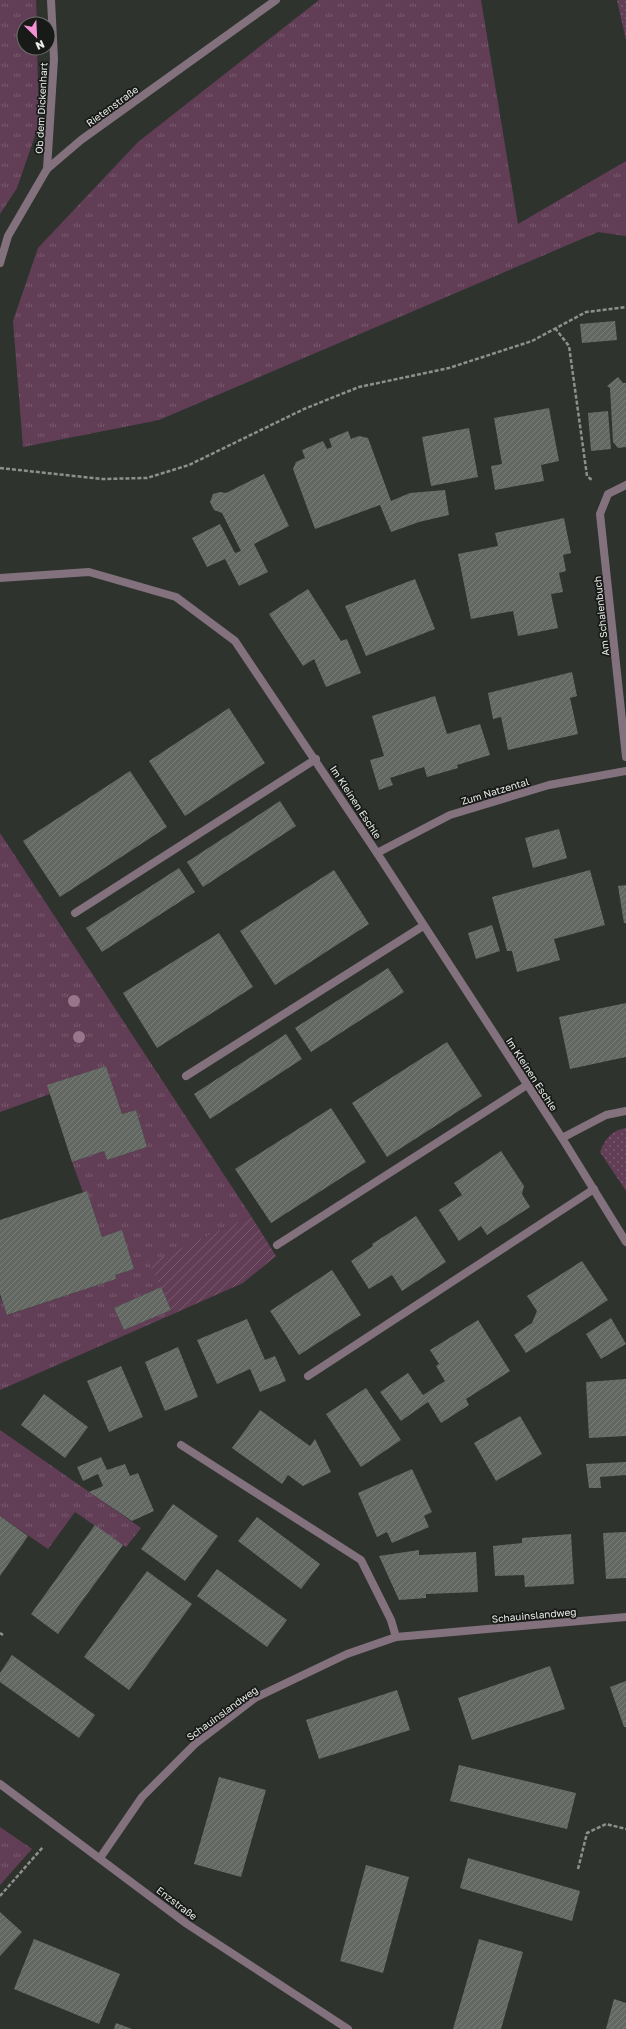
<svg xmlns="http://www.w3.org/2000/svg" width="626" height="2029" viewBox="0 0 626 2029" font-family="'Golos Text',sans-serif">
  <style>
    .grass { fill: url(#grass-tufts) }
    .park { fill: url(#park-dots) }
    .garden { fill: url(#garden-furrows) }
    .building { fill: url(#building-hatch) }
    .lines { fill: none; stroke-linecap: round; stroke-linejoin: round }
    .path { stroke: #8d908c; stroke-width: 2.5; stroke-dasharray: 4 2; stroke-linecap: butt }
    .lane { stroke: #83727d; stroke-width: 8 }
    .street { stroke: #83727d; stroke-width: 8 }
    .tree { fill: #98768b }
    .labels { text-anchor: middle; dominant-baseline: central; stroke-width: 3.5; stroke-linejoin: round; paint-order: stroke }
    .street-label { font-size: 10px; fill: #eaedea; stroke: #181a18 }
  </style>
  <defs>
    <pattern id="grass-tufts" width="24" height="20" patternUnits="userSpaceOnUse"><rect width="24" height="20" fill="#623e56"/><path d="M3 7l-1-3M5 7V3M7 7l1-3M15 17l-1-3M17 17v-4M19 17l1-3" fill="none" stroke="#795a6e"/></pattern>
    <pattern id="park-dots" width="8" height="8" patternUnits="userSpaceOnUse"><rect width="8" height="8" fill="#623e56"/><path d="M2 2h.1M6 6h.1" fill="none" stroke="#795a6e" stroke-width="1.8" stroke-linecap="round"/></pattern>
    <pattern id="garden-furrows" width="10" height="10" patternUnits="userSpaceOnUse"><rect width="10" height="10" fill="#623e56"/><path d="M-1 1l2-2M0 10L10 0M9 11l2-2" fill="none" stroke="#795a6e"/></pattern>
    <pattern id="building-hatch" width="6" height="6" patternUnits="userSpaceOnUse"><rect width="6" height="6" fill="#636863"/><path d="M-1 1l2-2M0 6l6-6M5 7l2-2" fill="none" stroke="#7a7e7a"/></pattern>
  </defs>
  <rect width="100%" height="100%" fill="#2f332e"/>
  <g class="grass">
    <polygon points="0,0 36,0 37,24 24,24 24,48 37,48 39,124 17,188 0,214"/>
    <polygon points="319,0 481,0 518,224 626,161 626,236 598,232 159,420 23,447 13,321 38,248 138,142"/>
    <polygon points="0,833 251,1216 150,1263 161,1287 114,1308 124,1330 171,1310 173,1314 0,1390 0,1297 8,1315 116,1279 115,1275 134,1269 122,1231 102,1237 87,1191 83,1192 72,1162 104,1151 107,1160 147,1147 136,1110 122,1114 106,1066 48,1085 50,1094 0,1112"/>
    <polygon points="0,1430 141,1528 126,1547 75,1512 48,1549 0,1516"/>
    <polygon points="0,1827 32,1849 0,1885"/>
  </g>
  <g class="park">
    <polygon points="617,0 626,0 626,40"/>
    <path d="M626,1128V1191L600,1152C606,1138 611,1131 626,1128Z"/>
  </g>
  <polygon class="garden" points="251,1216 276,1256 243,1283 173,1314 149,1263"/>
  <g class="building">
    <polygon points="615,321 617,340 582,343 580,324"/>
    <polygon points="618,377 623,383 626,383 626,447 618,448 613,442 610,388 607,386"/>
    <polygon points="549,408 559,461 541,465 544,481 495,490 491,466 502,464 494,418"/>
    <polygon points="608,411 611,449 591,451 588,413"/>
    <polygon points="469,428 478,477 431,486 422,437"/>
    <polygon points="348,431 351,439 359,436 368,438 391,501 410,493 445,490 449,515 419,522 391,532 380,505 315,529 293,469 296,462 305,458 302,450 323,441 327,449 332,447 329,439"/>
    <polygon points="264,474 289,526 254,544 268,572 239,586 225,559 207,567 192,538 220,524 235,553 241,551 222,513 214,510 210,502 213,494 220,492 226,493"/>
    <polygon points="564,518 571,553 563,555 566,571 559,573 563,592 551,594 558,628 518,636 513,611 471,619 458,554 498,546 495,533"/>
    <polygon points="415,579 435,629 366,656 345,606"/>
    <polygon points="308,589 341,641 347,639 361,673 326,687 314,659 303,666 269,614"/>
    <polygon points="572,672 577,696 570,698 578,734 508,750 501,717 493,719 488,693"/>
    <polygon points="435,696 447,734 480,724 490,755 457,765 458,768 427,777 424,767 390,778 393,785 379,790 370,760 384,756 372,716"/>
    <polygon points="229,708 265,763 185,816 149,761"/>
    <polygon points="130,771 167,827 60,897 23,841"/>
    <polygon points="280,801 296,826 203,887 187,862"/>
    <polygon points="559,829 567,858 533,868 525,838"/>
    <polygon points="179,868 195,892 102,952 86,928"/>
    <polygon points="334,870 369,924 275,985 240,931"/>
    <polygon points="590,870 605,925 554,939 560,960 517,972 512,951 507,951 492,897"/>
    <polygon points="626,885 626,923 624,923 618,886"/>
    <polygon points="492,925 500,951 476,959 468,933"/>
    <polygon points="219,933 253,987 157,1048 123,993"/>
    <polygon points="388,968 404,992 311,1052 295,1028"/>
    <polygon points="626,1003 626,1057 570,1069 559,1017"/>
    <polygon points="286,1034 302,1059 210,1119 194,1094"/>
    <polygon points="447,1042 482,1096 387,1157 352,1103"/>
    <polygon points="106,1066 122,1114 136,1110 147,1147 107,1160 104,1151 72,1162 47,1085"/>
    <polygon points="331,1108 366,1162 271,1223 235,1169"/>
    <polygon points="501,1151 524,1186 522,1194 530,1207 487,1235 481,1226 459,1241 439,1210 462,1195 454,1183"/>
    <polygon points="87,1191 102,1237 122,1230 134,1269 115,1275 116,1279 7,1315 0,1294 0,1220"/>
    <polygon points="416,1216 446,1262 402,1291 392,1275 369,1289 351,1261 373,1246 372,1244"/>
    <polygon points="582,1261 608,1300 526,1353 514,1335 532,1323 537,1311 527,1296"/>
    <polygon points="332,1270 361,1315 299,1355 270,1311"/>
    <polygon points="161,1287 171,1310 124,1330 114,1308"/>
    <polygon points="611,1318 626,1344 601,1359 586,1334"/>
    <polygon points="247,1319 265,1360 275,1356 286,1381 260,1392 250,1369 217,1384 197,1340"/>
    <polygon points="478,1320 510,1371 466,1399 469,1405 441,1423 428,1402 401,1421 380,1392 408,1373 423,1395 445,1381 436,1366 439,1364 430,1350"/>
    <polygon points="178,1347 198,1397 165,1411 145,1362"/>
    <polygon points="121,1366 143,1417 109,1432 87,1381"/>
    <polygon points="626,1379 626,1436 589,1438 586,1382"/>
    <polygon points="366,1388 401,1440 361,1467 326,1414"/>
    <polygon points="44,1394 88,1427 65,1458 21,1425"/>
    <polygon points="260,1410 310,1446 315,1439 331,1472 303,1486 288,1475 282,1484 232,1448"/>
    <polygon points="520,1416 542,1454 496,1481 474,1443"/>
    <polygon points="101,1457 107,1470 125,1464 130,1476 138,1473 154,1511 132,1521 89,1492 103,1486 98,1474 83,1481 77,1467"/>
    <polygon points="626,1462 626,1475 600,1477 601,1488 589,1488 586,1464"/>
    <polygon points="412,1469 432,1512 424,1516 429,1527 392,1543 387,1532 377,1537 358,1493"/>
    <polygon points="173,1504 218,1536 185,1581 141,1549"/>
    <polygon points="0,1516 28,1536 0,1576"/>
    <polygon points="257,1517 320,1564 301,1589 238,1541"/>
    <polygon points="95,1525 123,1545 58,1634 31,1614"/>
    <polygon points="626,1532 626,1578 606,1579 603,1533"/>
    <polygon points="571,1534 574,1584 525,1587 524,1575 495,1576 493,1546 522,1543 522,1538"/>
    <polygon points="419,1550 419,1555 476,1552 478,1592 426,1594 426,1598 399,1600 379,1556"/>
    <polygon points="217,1569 287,1620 267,1647 197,1596"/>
    <polygon points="147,1571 192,1604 129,1690 84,1657"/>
    <polygon points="12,1655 95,1715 79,1738 0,1682 0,1673"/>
    <polygon points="550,1666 565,1709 472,1740 458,1698"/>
    <polygon points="626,1681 626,1727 624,1727 610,1687"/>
    <polygon points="397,1690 410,1730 319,1759 306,1720"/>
    <polygon points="459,1765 576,1793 567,1829 450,1801"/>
    <polygon points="219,1777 266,1790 241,1877 194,1864"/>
    <polygon points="468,1858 580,1891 572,1921 460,1888"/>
    <polygon points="366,1865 409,1877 383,1973 340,1961"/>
    <polygon points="0,1912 22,1932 0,1956"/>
    <polygon points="34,1939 120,1974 99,2024 14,1989"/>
    <polygon points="479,1939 523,1952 501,2029 453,2029"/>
    <polygon points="614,1999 626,2003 626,2029 606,2029"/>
    <polygon points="116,2023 132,2029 114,2029"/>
  </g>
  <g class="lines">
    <g class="path">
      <polyline points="555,328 569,346 587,476 593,481"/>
      <polyline points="0,468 102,479 147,478 189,465 304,409 359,387 449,368 532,341 586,312 626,307"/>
      <polyline points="0,1633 3,1635"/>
      <polyline points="578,1869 587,1833 606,1824 626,1829"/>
      <polyline points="0,1896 43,1847"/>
    </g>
    <g class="lane">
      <polyline points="75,913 316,759"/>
      <polyline points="186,1076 423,926"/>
      <polyline points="277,1245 527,1085"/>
    </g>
    <g class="street">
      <polyline points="47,169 54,59 51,0"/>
      <polyline points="0,263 8,236 47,169 81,140 276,0"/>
      <polyline points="626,485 608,494 600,514 626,757"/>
      <polyline points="0,578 89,572 176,597 235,641 377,853 562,1138 626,1242"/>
      <polyline points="377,853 450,815 549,785 626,771"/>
      <polyline points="562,1138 606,1115 626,1111"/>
      <polyline points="308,1376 594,1189"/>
      <polyline points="181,1445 361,1560 391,1620 396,1637"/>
      <polyline points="0,1784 187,1924 348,2029"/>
      <polyline points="100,1858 142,1797 196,1743 255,1698 347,1654 396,1637 626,1617"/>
    </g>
  </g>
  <g class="tree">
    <circle cx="74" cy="1001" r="6"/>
    <circle cx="79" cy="1037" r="6"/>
  </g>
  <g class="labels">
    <g class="street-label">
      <text transform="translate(112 106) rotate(-36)">Rietenstraße</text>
      <text transform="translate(41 108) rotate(-87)">Ob dem Dickenhart</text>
      <text transform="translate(601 616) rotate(-96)">Am Schaienbuch</text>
      <text transform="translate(495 791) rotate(-17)">Zum Natzental</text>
      <text transform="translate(356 802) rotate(57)">Im Kleinen Eschle</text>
      <text transform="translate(532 1074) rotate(57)">Im Kleinen Eschle</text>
      <text transform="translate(534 1615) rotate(-5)">Schauinslandweg</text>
      <text transform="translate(222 1713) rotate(-36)">Schauinslandweg</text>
      <text transform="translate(177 1903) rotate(37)">Enzstraße</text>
    </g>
  </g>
  <g transform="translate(36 36) rotate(156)"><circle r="19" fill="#181a18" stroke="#6c6e6c"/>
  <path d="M0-3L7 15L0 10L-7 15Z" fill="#f491d4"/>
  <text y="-6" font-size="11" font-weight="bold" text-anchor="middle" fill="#eaedea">N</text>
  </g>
</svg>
